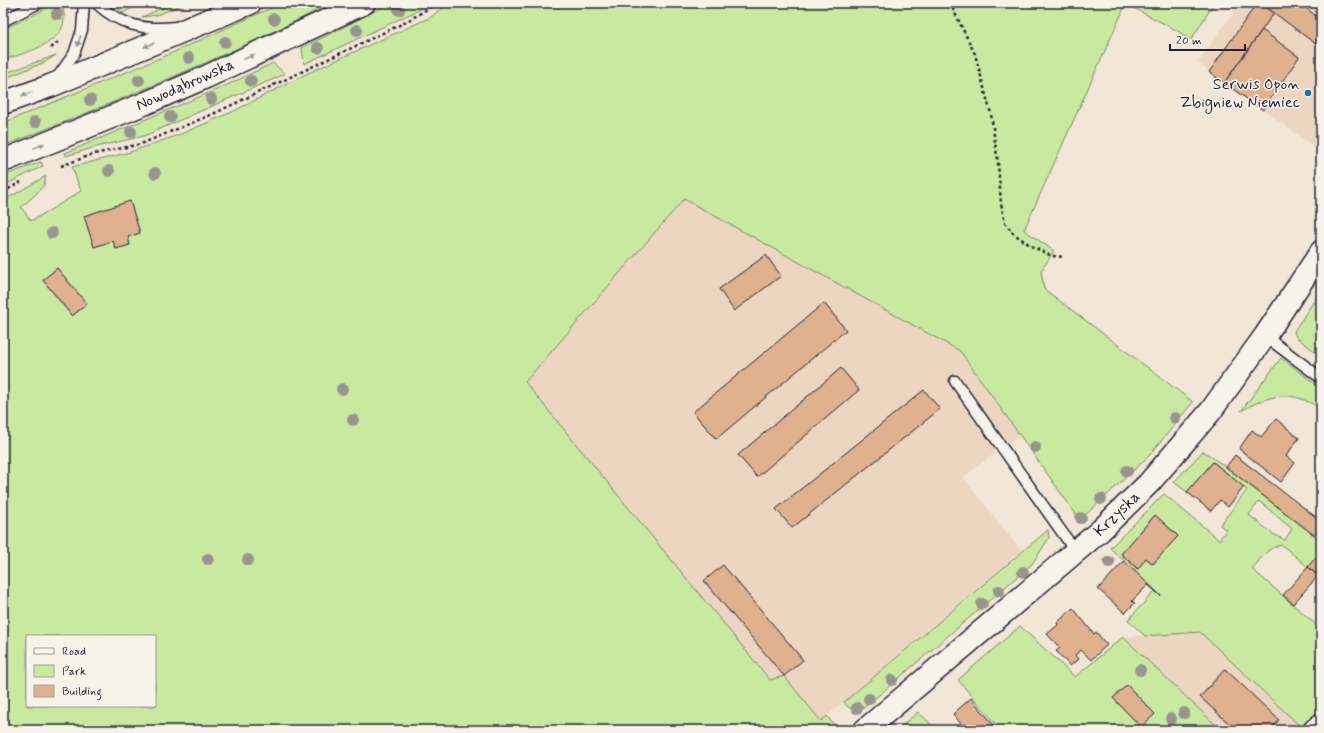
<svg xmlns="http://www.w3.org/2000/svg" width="1324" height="733" viewBox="0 0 1324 733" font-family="Mynerve,sans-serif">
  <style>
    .built { fill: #ecd6c1 }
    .green { fill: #cae9a0; stroke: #76866e; fill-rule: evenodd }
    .building { fill: #dfb18f; stroke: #22223b }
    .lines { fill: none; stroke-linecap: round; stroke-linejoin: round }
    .service-casing { stroke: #22223b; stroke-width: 13 }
    .minor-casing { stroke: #22223b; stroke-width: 24 }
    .tertiary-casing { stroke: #22223b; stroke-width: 25 }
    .path { stroke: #22223b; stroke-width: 2.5; stroke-dasharray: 3 3; stroke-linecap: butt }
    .service { stroke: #f7f3e8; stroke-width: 10 }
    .minor { stroke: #f7f3e8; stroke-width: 21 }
    .tertiary { stroke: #f7f3e8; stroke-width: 22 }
    .tree { fill: #97968e }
    .oneway { fill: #97959a }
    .poi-dot { fill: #1f6fb2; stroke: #f7f3e8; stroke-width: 1.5 }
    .labels { text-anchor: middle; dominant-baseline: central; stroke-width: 3; stroke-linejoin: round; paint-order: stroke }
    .poi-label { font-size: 16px; fill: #22223b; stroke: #f7f3e8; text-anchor: end }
    .street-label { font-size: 16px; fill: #22223b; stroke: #f7f3e8 }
  </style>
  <rect width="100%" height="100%" fill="#f2e6d6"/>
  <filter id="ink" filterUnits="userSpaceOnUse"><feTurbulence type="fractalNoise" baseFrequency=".025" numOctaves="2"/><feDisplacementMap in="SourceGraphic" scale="8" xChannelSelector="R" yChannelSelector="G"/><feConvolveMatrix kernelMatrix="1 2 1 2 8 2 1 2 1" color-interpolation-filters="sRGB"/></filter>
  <g filter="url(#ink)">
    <g class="built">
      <polygon points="1240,3 1321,3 1321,151 1198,63"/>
      <polygon points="684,199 960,351 1020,435 963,477 1021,551 821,721 784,676 770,681 525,382"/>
      <polygon points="1200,632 1303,729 1221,730 1123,637"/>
    </g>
    <g class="green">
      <polygon points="107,3 142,3 123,13"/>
      <polygon points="173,3 186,3 157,15 142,17"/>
      <path d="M282,3H332C225,57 114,103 3,146V123L165,56Z"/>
      <polygon points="391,3 430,3 425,7 304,64 302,48"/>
      <path d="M448,3H1214L1191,40L1176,30L1126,4L1024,230L1054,251L1041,271L1044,289L1193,402L1149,456L1080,520L960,351L684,199L525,382L770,680L784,676L821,721L827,716L834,725L835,730H3V201L46,176L44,185L35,195L21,207L31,221L57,206L81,191L72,167L130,152L181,134L232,112L308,73L431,17ZM57,268L87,304L72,316L43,280ZM27,636H155V706H27Z"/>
      <path d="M52,5H57L63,7C63,11 65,15 64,19C63,45 23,53 3,60V29L30,17Z"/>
      <polygon points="56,55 45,62 3,79 3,74"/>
      <polygon points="273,63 285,74 144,136 96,147 66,156 65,153 223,87"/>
      <polygon points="41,162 43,166 3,186 3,176"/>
      <polygon points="1321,291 1321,356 1296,337 1294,331"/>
      <path d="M1281,358L1321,388V409C1291,389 1271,394 1241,411Z"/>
      <path d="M1203,451L1226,467L1314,535L1319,539L1321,537V561L1316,557L1308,567L1282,545C1268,546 1261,559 1252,569L1321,629V713L1303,729L1200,632L1145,636L1128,620L1155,591L1161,596L1110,548L1164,494L1219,540L1226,530L1220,525L1247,490L1213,462L1187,492L1174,482ZM1259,501L1292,529L1285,540L1273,534L1249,515ZM1155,515L1178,536L1153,564L1146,558L1137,569L1121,554Z"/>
      <polygon points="1048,530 1049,538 1032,564 858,713 848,707 844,702"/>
      <polygon points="1020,626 1075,677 1123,637 1221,730 1001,730 958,680"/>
      <polygon points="918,712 937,730 897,730"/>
    </g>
    <g class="building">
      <polygon points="1257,3 1261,3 1274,13 1224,83 1209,72"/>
      <polygon points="1261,3 1300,3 1321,20 1321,48"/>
      <polygon points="1262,30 1299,57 1263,110 1224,83"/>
      <polygon points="130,201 140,233 128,237 130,245 116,249 113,241 94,247 84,216"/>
      <polygon points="766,255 781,276 734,311 719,289"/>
      <polygon points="57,268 87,304 72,316 43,280"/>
      <polygon points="824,303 846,330 716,439 693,412"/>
      <polygon points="841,368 859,390 757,477 738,455"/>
      <polygon points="924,390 940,409 792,528 776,509"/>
      <polygon points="1276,419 1299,438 1286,456 1295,463 1281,482 1239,449 1252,430 1261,437"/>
      <polygon points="1235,455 1321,521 1321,526 1314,535 1226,467"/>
      <polygon points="1213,462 1244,487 1228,507 1220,500 1211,511 1187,492"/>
      <polygon points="1155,515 1178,536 1153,564 1146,558 1138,569 1121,554"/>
      <polygon points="1316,557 1321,561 1321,578 1308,567"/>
      <polygon points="1124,561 1161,596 1148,585 1132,601 1135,603 1125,613 1098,589"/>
      <polygon points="723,565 803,660 784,676 704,581"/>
      <polygon points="1308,567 1318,576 1293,604 1283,595"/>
      <polygon points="1073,608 1094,634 1096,632 1107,645 1091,660 1081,650 1075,655 1078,659 1070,666 1056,651 1060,648 1047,634 1058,625 1057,623"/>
      <polygon points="1225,669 1279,720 1270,730 1236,730 1200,697"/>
      <polygon points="1127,685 1155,714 1141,727 1113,698"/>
      <polygon points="971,698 998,730 966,730 953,714"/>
    </g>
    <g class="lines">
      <g class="service-casing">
        <g id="service">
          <path d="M96,3C120,25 144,31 176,27"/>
          <polyline points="3,21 39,3"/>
          <polyline points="57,78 74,54 82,30 84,3"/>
          <polyline points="1265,336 1321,378"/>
          <polyline points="955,381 1076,552"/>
        </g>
      </g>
      <g class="minor-casing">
        <polyline id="minor" points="1314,730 1321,724"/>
      </g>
      <g class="tertiary-casing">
        <g id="tertiary">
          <polyline points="3,103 50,86 250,3"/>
          <polyline points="3,161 146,103 206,77 364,3"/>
          <polyline points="865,730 1101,530 1149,483 1210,412 1265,336 1321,252"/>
        </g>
      </g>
      <g class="path">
        <polyline points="950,3 975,54 991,114 998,163 1001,203 1005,223 1014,234 1033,247 1052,256 1064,257"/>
        <polyline points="51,48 58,42"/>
        <polyline points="61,166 94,154 141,144 213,114 406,22 437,3"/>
        <polyline points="3,192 21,182"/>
      </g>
      <use href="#service" class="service"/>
      <use href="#minor" class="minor"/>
      <use href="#tertiary" class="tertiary"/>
    </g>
    <g class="tree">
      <circle cx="399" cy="10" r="6"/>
      <circle cx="57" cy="14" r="6"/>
      <circle cx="274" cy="19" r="6"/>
      <circle cx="357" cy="30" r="6"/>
      <circle cx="225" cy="42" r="6"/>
      <circle cx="318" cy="48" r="6"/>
      <circle cx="189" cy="58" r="6"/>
      <circle cx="139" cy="80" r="6"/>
      <circle cx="251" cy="81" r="6"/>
      <circle cx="211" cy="99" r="6"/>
      <circle cx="90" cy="100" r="6"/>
      <circle cx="170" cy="117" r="6"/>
      <circle cx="35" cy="122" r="6"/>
      <circle cx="131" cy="132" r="6"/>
      <circle cx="109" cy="171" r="6"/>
      <circle cx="155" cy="173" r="6"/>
      <circle cx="52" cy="233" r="6"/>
      <circle cx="342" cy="389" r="6"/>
      <circle cx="1175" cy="418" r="6"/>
      <circle cx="353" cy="420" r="6"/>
      <circle cx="1035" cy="447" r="6"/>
      <circle cx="1127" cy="471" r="6"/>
      <circle cx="1101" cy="499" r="6"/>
      <circle cx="1081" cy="518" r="6"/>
      <circle cx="208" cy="559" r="6"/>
      <circle cx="248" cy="560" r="6"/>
      <circle cx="1109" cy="562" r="6"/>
      <circle cx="1023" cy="572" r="6"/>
      <circle cx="999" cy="591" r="6"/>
      <circle cx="982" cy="604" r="6"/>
      <circle cx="1140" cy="670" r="6"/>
      <circle cx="892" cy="680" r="6"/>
      <circle cx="869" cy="699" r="6"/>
      <circle cx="857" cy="708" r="6"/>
      <circle cx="1184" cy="713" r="6"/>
      <circle cx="1171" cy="719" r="6"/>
    </g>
    <defs><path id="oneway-solid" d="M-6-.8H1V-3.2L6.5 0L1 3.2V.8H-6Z"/></defs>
    <g class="oneway">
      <use href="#oneway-solid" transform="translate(79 41) rotate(108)"/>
      <use href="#oneway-solid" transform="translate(149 45) rotate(158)"/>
      <use href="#oneway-solid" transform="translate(249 57) rotate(-25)"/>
      <use href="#oneway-solid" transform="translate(27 94) rotate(160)"/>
      <use href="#oneway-solid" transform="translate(39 146) rotate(-22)"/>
    </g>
  </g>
  <circle class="poi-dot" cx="1308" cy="93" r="4"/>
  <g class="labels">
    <g class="poi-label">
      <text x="1300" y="84">Serwis Opon<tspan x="1300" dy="18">Zbigniew Niemiec</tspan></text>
    </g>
    <g class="street-label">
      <text transform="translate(185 85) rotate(-24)">Nowodąbrowska</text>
      <text transform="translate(1117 514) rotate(-44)">Krzyska</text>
    </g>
  </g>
  <rect width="1324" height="733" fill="none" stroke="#f7f3e8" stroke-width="16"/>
  <rect x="8" y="8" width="1308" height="717" fill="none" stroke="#22223b" stroke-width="1.5" filter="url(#ink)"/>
  <rect x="26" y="635" width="130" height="72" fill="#f7f3e8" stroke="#a29fa3"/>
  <rect x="34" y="648" width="20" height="6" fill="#f7f3e8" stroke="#a29fa3"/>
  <text x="62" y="655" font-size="12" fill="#22223b">Road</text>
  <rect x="34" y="665" width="20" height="12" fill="#cae9a0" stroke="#a29fa3"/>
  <text x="62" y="675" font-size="12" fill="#22223b">Park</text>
  <rect x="34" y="685" width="20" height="12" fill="#dfb18f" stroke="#a29fa3"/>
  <text x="62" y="695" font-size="12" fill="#22223b">Building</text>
  <path d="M1170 44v6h75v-6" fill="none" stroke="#22223b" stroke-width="2"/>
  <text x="1176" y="44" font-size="12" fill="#22223b" stroke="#f7f3e8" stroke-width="3" paint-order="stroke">20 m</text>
</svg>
